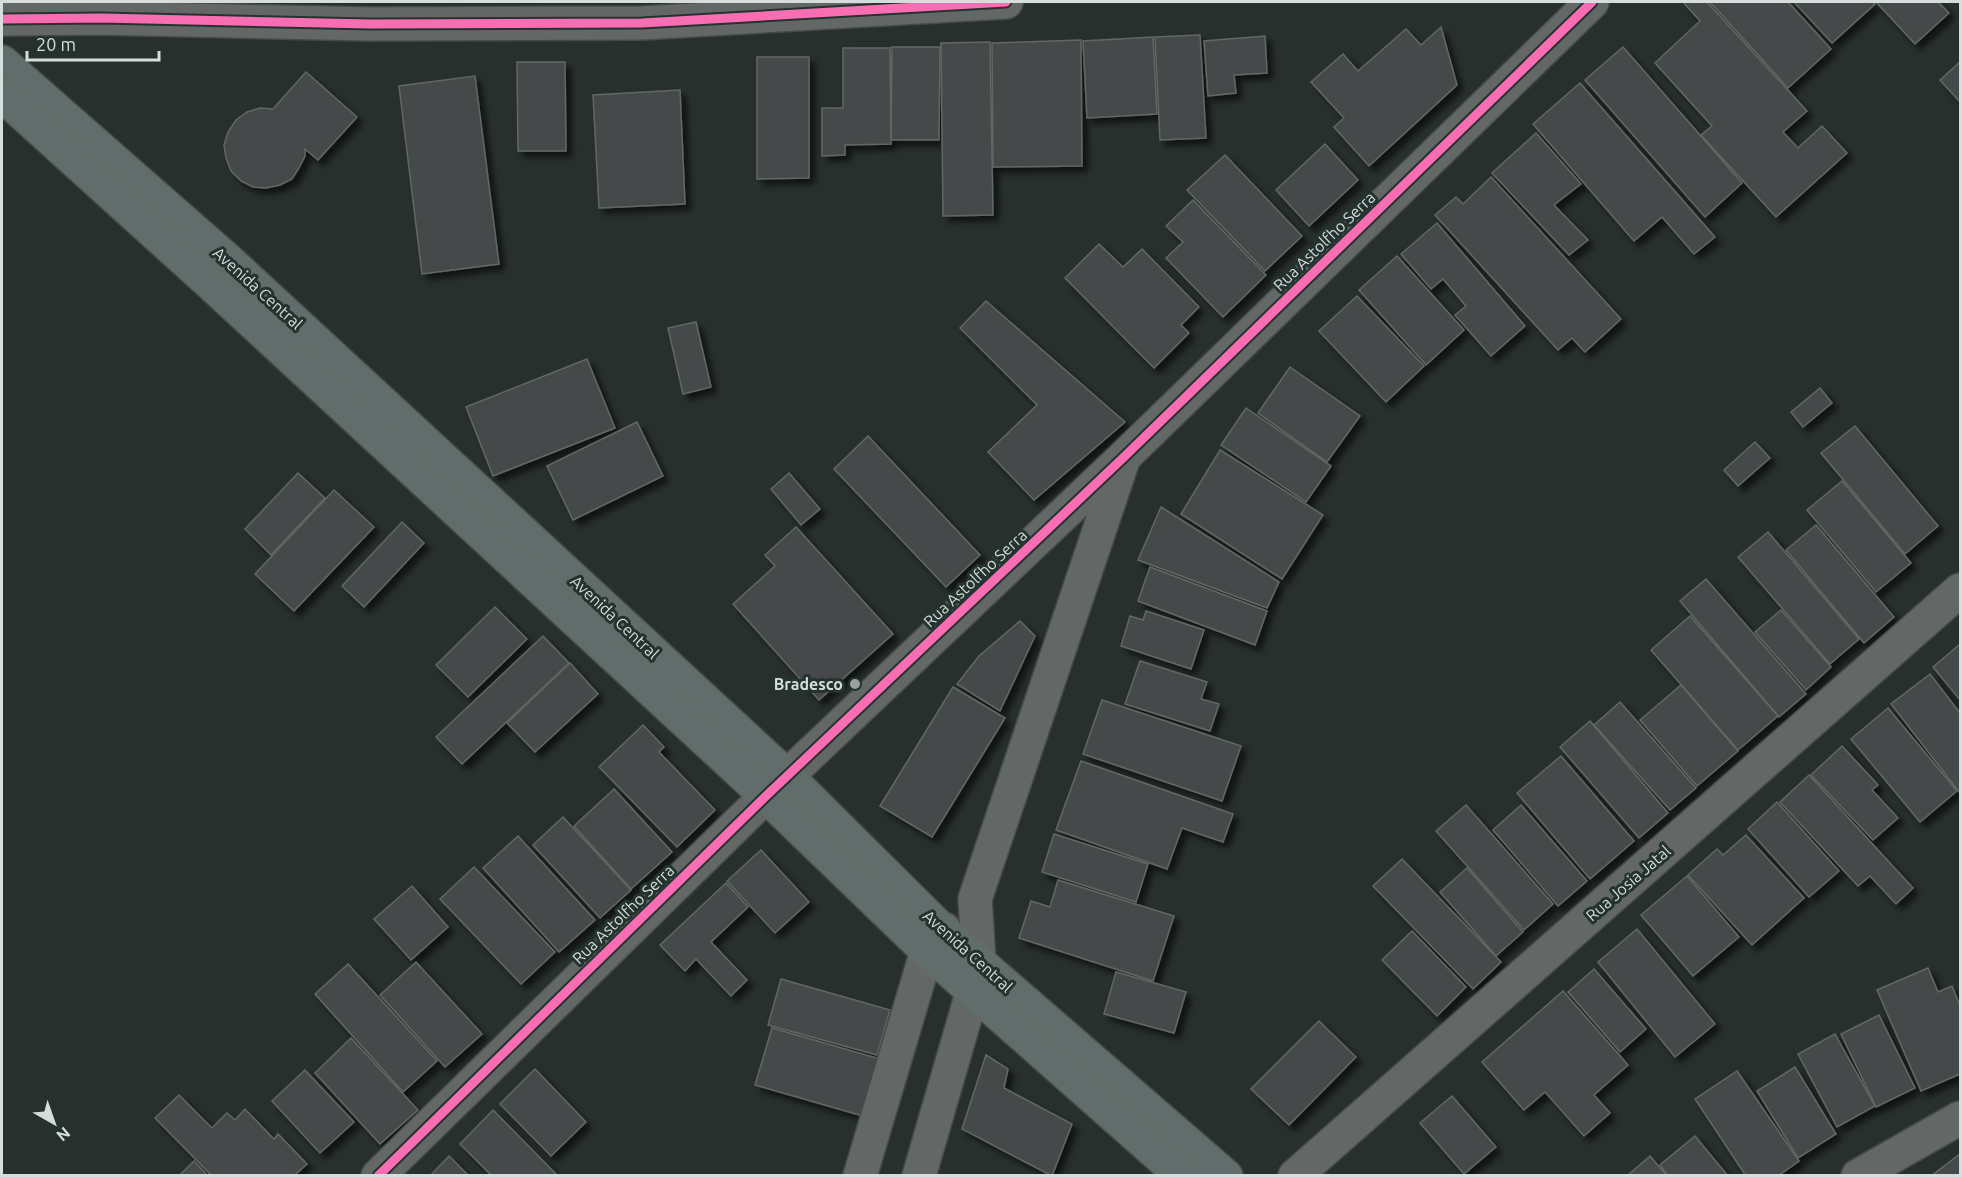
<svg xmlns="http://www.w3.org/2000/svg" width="1962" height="1177" viewBox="0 0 1962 1177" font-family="Ubuntu,sans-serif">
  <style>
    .building { fill: #444a49; stroke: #616866; stroke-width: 1.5; filter: url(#shadow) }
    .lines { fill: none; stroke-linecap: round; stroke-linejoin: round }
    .minor-casing { stroke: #454b4a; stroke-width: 36 }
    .tertiary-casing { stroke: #454b4a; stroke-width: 36 }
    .primary-casing { stroke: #454b4a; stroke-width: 36 }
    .minor { stroke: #636867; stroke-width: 33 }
    .tertiary { stroke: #636867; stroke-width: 33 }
    .primary { stroke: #606d6a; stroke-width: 33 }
    .cycleway-casing { stroke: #253330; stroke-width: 13 }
    .cycleway { stroke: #f96db3; stroke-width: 9 }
    .poi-dot { fill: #98a19f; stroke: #253330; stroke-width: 2 }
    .labels { text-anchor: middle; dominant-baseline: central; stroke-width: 6; stroke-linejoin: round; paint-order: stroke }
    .street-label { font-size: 16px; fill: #d5dedc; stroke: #253330 }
    .poi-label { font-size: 16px; font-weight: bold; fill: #d5dedc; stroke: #253330; text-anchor: end }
  </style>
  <defs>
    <filter id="shadow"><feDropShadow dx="5.5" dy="5.5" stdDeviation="3" flood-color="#0009"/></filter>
  </defs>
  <rect width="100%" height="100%" fill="#28302e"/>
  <g class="building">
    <polygon points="1683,2 1707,2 1807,111 1783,132 1798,148 1822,126 1847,153 1776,217 1701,135 1712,126 1655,63 1700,21"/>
    <polygon points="1710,2 1788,2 1831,49 1788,88"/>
    <polygon points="1794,2 1872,2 1875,4 1832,43"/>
    <polygon points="1876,2 1938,2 1949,13 1915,44"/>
    <polygon points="1441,27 1457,85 1369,166 1334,127 1344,118 1311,82 1343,54 1358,71 1406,29 1421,45"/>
    <polygon points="1200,35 1206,138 1160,140 1155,37"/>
    <polygon points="1265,36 1267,73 1234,75 1236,93 1208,96 1204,41"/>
    <polygon points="1153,37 1157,114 1087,118 1083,41"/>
    <polygon points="1081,40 1082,166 993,167 992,43"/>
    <polygon points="990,42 993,215 943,216 941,43"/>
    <polygon points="892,47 940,47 939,140 891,140"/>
    <polygon points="1623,47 1742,183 1705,217 1585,80"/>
    <polygon points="843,48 890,48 891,144 845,145 845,155 822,156 822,108 843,108"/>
    <polygon points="757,57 809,57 809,178 757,179"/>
    <polygon points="517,62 565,62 566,151 518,151"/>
    <polygon points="1960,62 1960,102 1940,80"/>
    <polygon points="306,72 357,117 318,160 305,149 305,156 299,168 292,179 280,185 266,188 253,187 241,181 231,171 226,158 224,145 228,132 236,120 247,112 260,108 273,109"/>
    <polygon points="475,76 499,264 422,274 399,86"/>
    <polygon points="1580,83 1715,237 1694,254 1662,217 1634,241 1533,124"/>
    <polygon points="680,90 685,204 599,208 593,95"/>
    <polygon points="1536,133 1581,184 1554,205 1588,240 1569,255 1492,173"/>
    <polygon points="1325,144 1358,180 1309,226 1276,190"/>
    <polygon points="1225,155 1302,236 1265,271 1187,190"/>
    <polygon points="1491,177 1621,319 1585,352 1572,338 1558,350 1435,215 1456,197 1463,204"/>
    <polygon points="1193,200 1266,275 1223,317 1166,258 1183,242 1166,226"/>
    <polygon points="1437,223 1525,326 1491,356 1455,315 1466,306 1443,279 1431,289 1401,254"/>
    <polygon points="1099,244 1123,267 1142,249 1199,307 1181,325 1189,333 1154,368 1065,278"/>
    <polygon points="1397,256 1464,330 1426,365 1359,290"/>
    <polygon points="1357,296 1424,366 1386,402 1319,331"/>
    <polygon points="986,301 1125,422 1034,500 988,452 1037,405 960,328"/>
    <polygon points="696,322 711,387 683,394 668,328"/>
    <polygon points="587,359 615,428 493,476 466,407"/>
    <polygon points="1290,367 1360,416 1327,462 1258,413"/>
    <polygon points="1820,388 1832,403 1803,427 1791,412"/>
    <polygon points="1246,408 1331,466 1306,502 1221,445"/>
    <polygon points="637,422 663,476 573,520 547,466"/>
    <polygon points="1855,426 1938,526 1905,554 1821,453"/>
    <polygon points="868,436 980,555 946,587 834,469"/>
    <polygon points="1755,442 1770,458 1738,486 1724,470"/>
    <polygon points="1220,450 1323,515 1282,579 1181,514"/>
    <polygon points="298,473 325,498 271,555 245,529"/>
    <polygon points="789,473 820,509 801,525 771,489"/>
    <polygon points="1842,481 1911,563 1876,592 1807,510"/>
    <polygon points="334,490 374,527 294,611 255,574"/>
    <polygon points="1161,507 1279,582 1267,608 1138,560"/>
    <polygon points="402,522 424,543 364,607 342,586"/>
    <polygon points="1816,525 1894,617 1864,643 1786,550"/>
    <polygon points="796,527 893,634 819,700 733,604 775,566 765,555"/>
    <polygon points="1768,532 1859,639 1830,664 1738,557"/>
    <polygon points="1150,567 1267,611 1255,645 1138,601"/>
    <polygon points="1706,579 1806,694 1779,717 1680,601"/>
    <polygon points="495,607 527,639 468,697 436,665"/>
    <polygon points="1781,610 1831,667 1806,690 1755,632"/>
    <polygon points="1146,611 1204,630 1191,669 1121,646 1130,616 1143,620"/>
    <polygon points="1690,616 1778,716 1738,750 1651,650"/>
    <polygon points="1020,621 1035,636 1000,711 957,684 979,656"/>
    <polygon points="543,636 569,663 462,764 436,737"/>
    <polygon points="1960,644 1960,700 1933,667"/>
    <polygon points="1140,661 1207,682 1201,699 1219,704 1210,731 1125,704"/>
    <polygon points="570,663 598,694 535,752 507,723"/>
    <polygon points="1930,674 1960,713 1960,793 1891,704"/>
    <polygon points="1681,685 1738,751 1697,786 1640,720"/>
    <polygon points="953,687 1005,718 932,837 880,806"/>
    <polygon points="1102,700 1241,746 1222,801 1083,754"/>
    <polygon points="1620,702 1696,788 1670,810 1594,725"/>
    <polygon points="1888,708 1957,791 1920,822 1851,739"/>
    <polygon points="1590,721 1668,813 1639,838 1560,747"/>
    <polygon points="643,725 664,747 659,752 715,810 677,847 599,767"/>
    <polygon points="1842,746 1878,785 1872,790 1898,818 1873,840 1811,775"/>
    <polygon points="1561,756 1634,841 1590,879 1517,793"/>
    <polygon points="1081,761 1233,814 1223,842 1182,828 1167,869 1056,830"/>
    <polygon points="1809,775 1913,888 1896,904 1870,876 1858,886 1780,802"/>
    <polygon points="614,789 672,852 631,889 574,826"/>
    <polygon points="1777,802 1839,871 1809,897 1748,829"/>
    <polygon points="1466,805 1553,904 1524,930 1436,831"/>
    <polygon points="1521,805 1587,881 1558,906 1493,830"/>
    <polygon points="563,817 631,890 600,918 533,845"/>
    <polygon points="1054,834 1148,864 1136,902 1042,872"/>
    <polygon points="1746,835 1804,898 1752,945 1688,875 1717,849 1723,855"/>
    <polygon points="518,836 595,920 559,952 483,868"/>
    <polygon points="761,850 809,902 775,933 727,881"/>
    <polygon points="1402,859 1501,962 1473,989 1373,886"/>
    <polygon points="474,867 555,952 521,984 440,899"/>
    <polygon points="1467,868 1523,932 1496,956 1440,892"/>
    <polygon points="1687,876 1739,937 1693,976 1641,915"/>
    <polygon points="1058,880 1174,916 1153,981 1019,938 1031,901 1050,907"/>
    <polygon points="726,883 748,907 711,942 747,980 731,996 696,959 685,971 660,945"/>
    <polygon points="412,886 448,927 411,960 374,919"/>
    <polygon points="1637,929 1715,1024 1675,1057 1598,962"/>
    <polygon points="1412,931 1466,987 1437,1016 1382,960"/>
    <polygon points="416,962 482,1034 445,1067 380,995"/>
    <polygon points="348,964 437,1061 403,1092 315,994"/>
    <polygon points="1928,968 1938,992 1952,986 1960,1006 1960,1074 1921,1091 1877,990"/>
    <polygon points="1594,969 1646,1029 1620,1052 1568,992"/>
    <polygon points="1116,972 1186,992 1174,1033 1104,1014"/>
    <polygon points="781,979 890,1010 877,1055 768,1025"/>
    <polygon points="1563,991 1628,1065 1594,1095 1610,1113 1584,1136 1545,1092 1524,1110 1482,1062"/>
    <polygon points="1879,1015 1915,1088 1876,1107 1841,1034"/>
    <polygon points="1319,1021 1356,1057 1289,1125 1251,1089"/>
    <polygon points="772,1028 880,1059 863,1116 755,1085"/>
    <polygon points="1835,1034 1875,1106 1837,1127 1798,1054"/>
    <polygon points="351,1038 418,1110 380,1144 315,1073"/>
    <polygon points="986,1055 1008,1069 1004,1088 1072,1124 1052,1176 962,1129"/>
    <polygon points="1795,1067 1836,1134 1798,1158 1757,1091"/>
    <polygon points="535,1069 586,1122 551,1156 500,1104"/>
    <polygon points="305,1070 354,1122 320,1153 272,1101"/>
    <polygon points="1737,1071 1799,1161 1778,1176 1746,1176 1695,1099"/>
    <polygon points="179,1095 212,1128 227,1113 235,1120 245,1109 274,1139 278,1134 307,1164 296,1174 297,1176 212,1176 155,1118"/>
    <polygon points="1452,1096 1496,1147 1464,1174 1420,1123"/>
    <polygon points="493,1110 558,1176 492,1176 460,1144"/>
    <polygon points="1695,1136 1728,1176 1668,1176 1660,1165"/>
    <polygon points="1960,1154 1960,1176 1931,1176"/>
    <polygon points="449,1156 469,1176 430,1176"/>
    <polygon points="1650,1156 1667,1176 1627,1176"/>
    <polygon points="194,1161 208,1176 179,1176"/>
  </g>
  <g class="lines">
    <g class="minor-casing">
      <g id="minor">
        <polyline points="2,19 102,18 370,24 642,23 1006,2"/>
        <polyline points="378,1176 766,796"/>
        <polyline points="860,1176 927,951 944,929"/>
        <polyline points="919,1176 973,990 979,962 975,899 1124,457"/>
        <polyline points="1295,1176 1960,590"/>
        <polyline points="1858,1176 1960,1118"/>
      </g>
    </g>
    <g class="tertiary-casing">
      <polyline id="tertiary" points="767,795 1124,457 1592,2"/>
    </g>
    <g class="primary-casing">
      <g id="primary">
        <polyline points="2,62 230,262 787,776 942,930 1226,1176"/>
        <polyline points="2,95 211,284 766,796 927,951 1182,1176"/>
      </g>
    </g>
    <use href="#minor" class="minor"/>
    <use href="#tertiary" class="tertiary"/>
    <use href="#primary" class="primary"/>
    <g class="cycleway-casing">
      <g id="cycleway">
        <polyline points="2,19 102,18 370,24 642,23 1006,2"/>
        <polyline points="378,1176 766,796 1124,457 1592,2"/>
      </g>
    </g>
    <use href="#cycleway" class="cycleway"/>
  </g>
  <circle class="poi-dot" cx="855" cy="684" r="6"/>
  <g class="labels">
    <g class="street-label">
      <text transform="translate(1324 241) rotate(-44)">Rua Astolfho Serra</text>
      <text transform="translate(258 288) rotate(42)">Avenida Central</text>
      <text transform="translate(975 578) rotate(-43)">Rua Astolfho Serra</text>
      <text transform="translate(615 617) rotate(43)">Avenida Central</text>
      <text transform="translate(1628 883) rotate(-41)">Rua Josia Jatal</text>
      <text transform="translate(623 914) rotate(-44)">Rua Astolfho Serra</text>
      <text transform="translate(968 951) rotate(42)">Avenida Central</text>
    </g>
    <g class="poi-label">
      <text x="843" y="684">Bradesco</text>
    </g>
  </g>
  <rect width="1962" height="1177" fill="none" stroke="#d5dedc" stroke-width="6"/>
  <g transform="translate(54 1123) rotate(140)" stroke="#253330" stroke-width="4.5" paint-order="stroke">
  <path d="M0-4.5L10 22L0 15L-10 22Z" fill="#d5dedc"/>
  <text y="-9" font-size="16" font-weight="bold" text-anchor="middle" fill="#d5dedc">N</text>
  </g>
  <path d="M27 51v9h132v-9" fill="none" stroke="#d5dedc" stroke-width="3"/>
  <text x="36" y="51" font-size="18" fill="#d5dedc" stroke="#253330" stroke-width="4.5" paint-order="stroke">20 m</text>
</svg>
